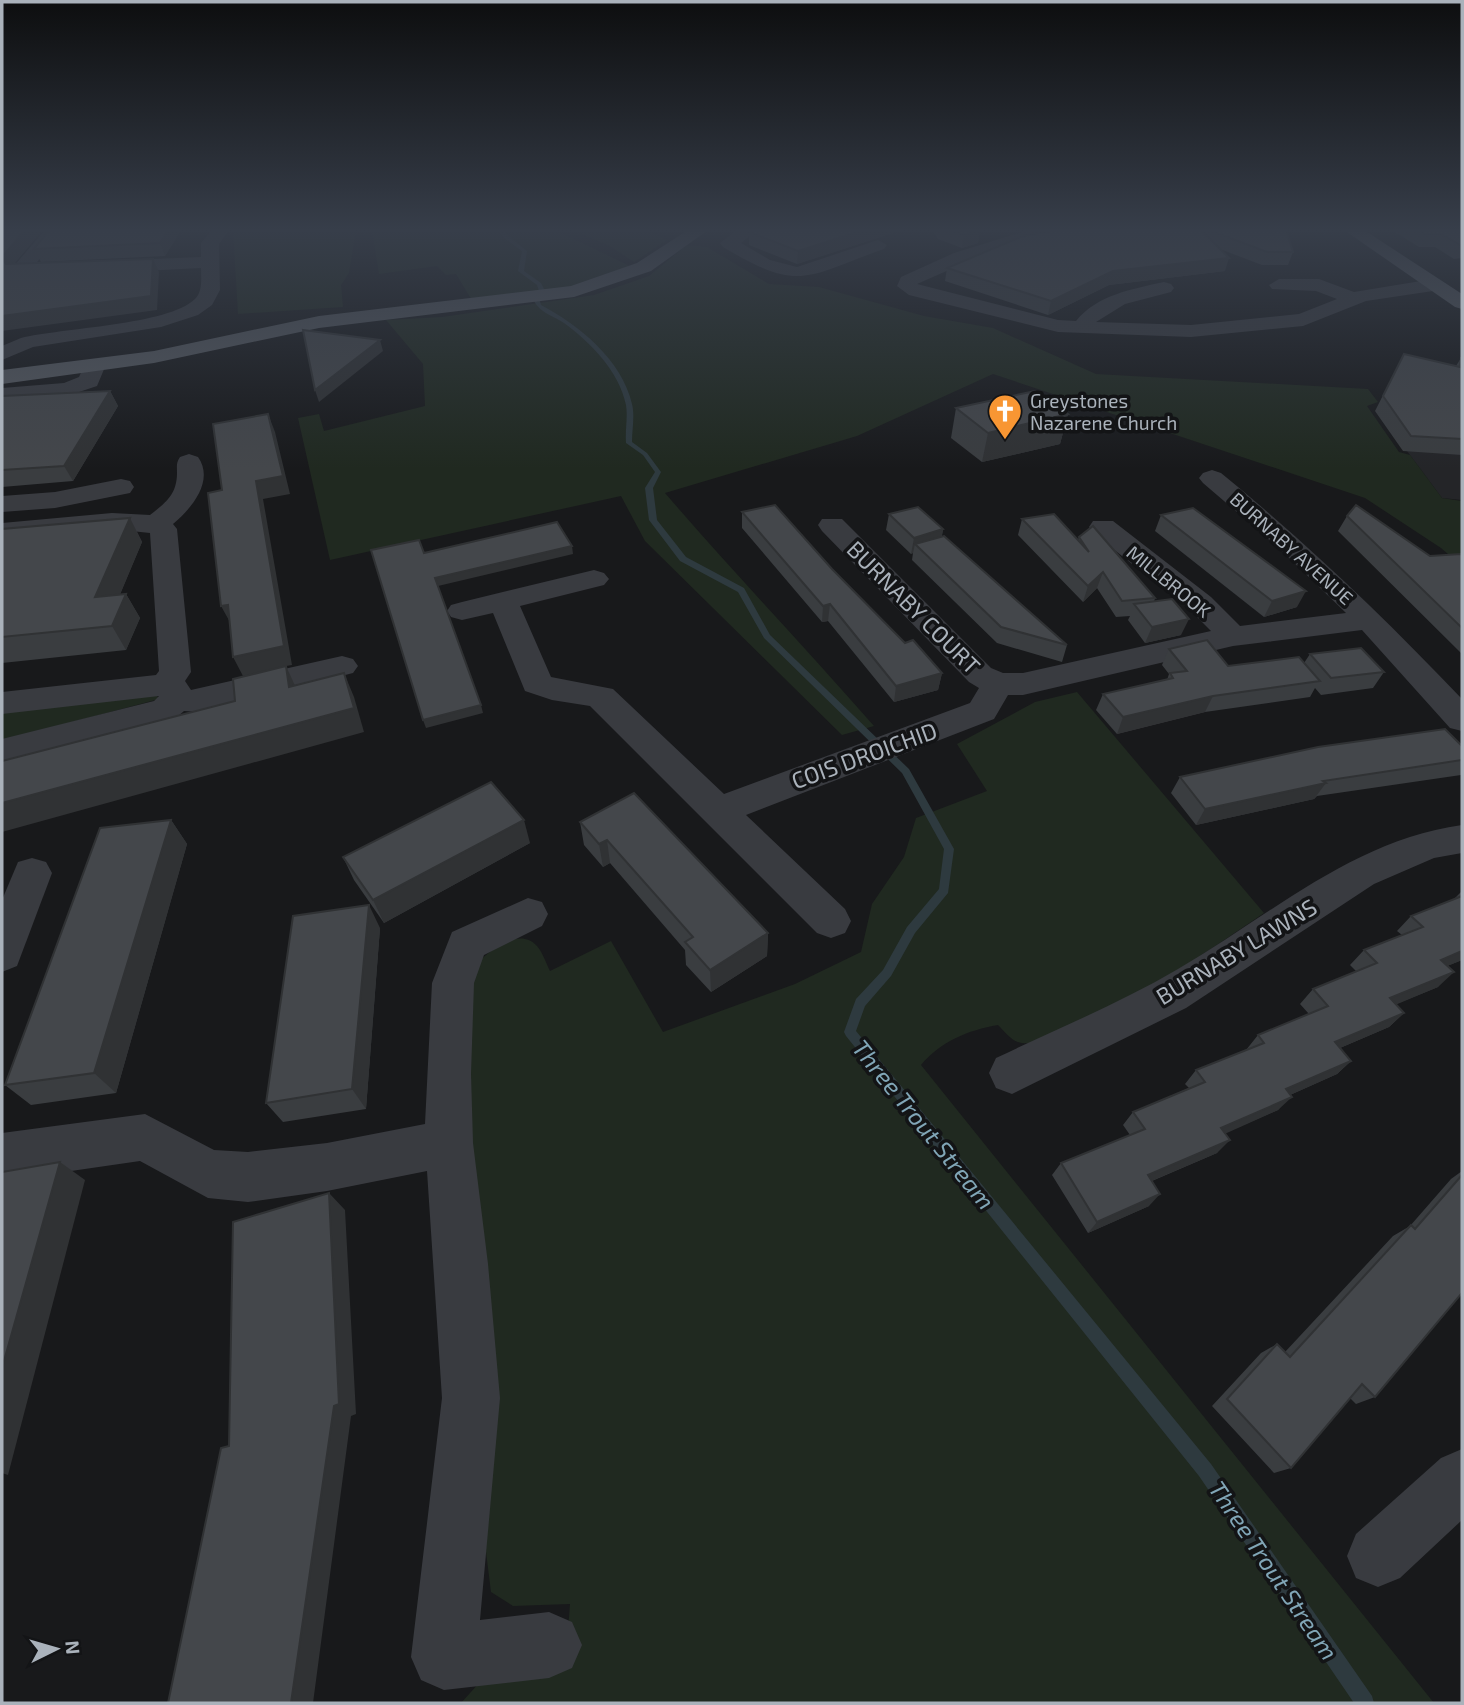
<svg xmlns="http://www.w3.org/2000/svg" width="1464" height="1705" viewBox="0 0 1464 1705" font-family="'Exo 2',sans-serif">
  <style>
    .built { fill: #242528 }
    .green { fill: #202920 }
    .lines { fill: none; stroke-linecap: round; stroke-linejoin: round }
    .stream { fill: #2e3a3f; fill-rule: evenodd }
    .minor { fill: #393b40; fill-rule: evenodd }
    .major { fill: #55595f; fill-rule: evenodd }
    .wall { fill: #3a3d40 }
    .shaded-wall { fill: #303234 }
    .building { fill: #44474b; stroke: #303234; stroke-width: 2 }
    .labels { text-anchor: middle; dominant-baseline: central; stroke-width: 7; stroke-linejoin: round; paint-order: stroke }
    .far-poi-label { font-size: 19px; fill: #aab2bb; stroke: #131416; text-anchor: start }
    .far-street-label { font-size: 19px; fill: #aab2bb; stroke: #131416 }
    .street-label { font-size: 23px; fill: #aab2bb; stroke: #131416 }
    .water-label { font-size: 24px; font-style: italic; fill: #81a6b7; stroke: #131416 }
  </style>
  <rect width="100%" height="100%" fill="#18191b"/>
  <polygon class="built" points="1462,408 1462,500 1442,498 1404,447"/>
  <g class="green">
    <polygon points="233,230 356,230 349,273 341,285 343,307 238,314"/>
    <polygon points="372,230 555,230 634,268 559,291 473,302 456,274 446,275 437,266 379,274"/>
    <polygon points="572,230 646,230 667,240 634,262 608,245"/>
    <path d="M687,245L707,247L769,284L819,287L924,316L993,328L1096,374L1368,389L1378,402L1367,406L1399,452L1410,455L1442,498L1462,501V566L1441,548L1365,498L993,374L857,436L665,493C733,572 805,647 874,726L842,735L645,541L621,496L330,560L298,418L319,414L324,431L425,406L423,364L386,320L442,317L594,295L649,276Z"/>
    <path d="M1077,692L1264,913C1226,939 1056,1057 1018,1042C1011,1040 1003,1030 998,1025C968,1030 940,1042 921,1065L1434,1703H461L480,1682L565,1669L570,1604L513,1606L491,1592L486,1552L466,1104L473,967C487,953 518,925 537,946C543,953 546,963 550,971L611,941L663,1032L795,984L861,952L872,904L904,857L916,818L987,791L957,744L1035,702Z"/>
    <polygon points="148,695 157,696 159,699 2,741 2,711"/>
  </g>
  <g class="lines">
    <path class="stream" d="M499,230H503L508,236L527,251L524,271L541,283L545,291L540,301L541,305C579,325 622,360 632,404C635,416 632,430 632,442L647,453L661,472L653,488L657,520L686,557L744,588L770,635L909,769L954,849L948,893L915,933L891,976L865,1006L856,1031L1211,1464L1372,1696L1374,1703H1354L1199,1476L846,1036L844,1032L856,999L883,970L907,927L939,889L944,849L902,773L764,638L738,592L680,561L649,520L645,488L655,472L643,455L626,443C625,430 628,417 626,405C619,371 591,343 564,323C555,317 539,312 534,301L539,291L537,285L518,271L522,251L504,238Z"/>
    <g class="minor">
      <polygon points="45,230 62,230 27,275 13,275 11,271 13,267"/>
      <path d="M212,230H229L219,244L220,290L212,305L198,315L161,327L33,347L2,360V346L21,338C60,328 169,325 195,299C203,291 201,278 201,268L103,273L94,267L103,261L201,257V243Z"/>
      <path d="M737,230H757L741,243L770,260L797,267L878,240L887,245L884,249C805,277 800,293 723,247L720,243Z"/>
      <path d="M1029,230H1061L1059,234L985,254L917,284L1058,320L1076,321C1097,295 1132,289 1164,282L1171,284L1174,288L1171,292L1125,304L1096,322L1191,325L1299,314L1337,299L1316,291L1272,289L1269,285L1279,279H1319L1354,292L1433,279L1443,285L1433,291L1366,301L1303,326L1191,337L1058,332L909,295L897,286L901,277L954,253Z"/>
      <polygon points="94,360 105,367 97,386 67,396 2,402 2,388 64,383 79,377 86,362"/>
      <path d="M189,454L198,457C215,481 191,509 173,524L177,529L191,672L185,681L191,690L342,656L353,659L358,666L353,673L200,712L184,711L177,717L2,763V739L154,701L159,696L2,714V692L156,675L159,671L150,533L112,529L2,539V523L112,513L150,515C165,503 177,495 177,473C177,466 176,463 180,457Z"/>
      <path d="M1212,470L1221,473C1307,543 1386,619 1462,699V731L1450,728L1362,630L1233,646L1023,695H1008L994,719L746,815L845,909L851,921L845,933L831,938L817,933L590,706L552,700L525,691L493,613L462,620L451,617L447,611L451,605L462,602L594,570L604,573L609,579L604,585L520,606L551,677L613,689L724,794L970,703L979,688L969,682L822,531L818,525L822,519H842L991,668L1003,673H1023L1211,631L1189,609L1093,533L1089,527L1093,521H1113L1211,597L1240,626L1346,613L1280,549L1203,483L1199,478L1203,473Z"/>
      <polygon points="121,479 130,481 134,487 130,493 55,508 2,512 2,496 55,492"/>
      <path d="M1462,825V853L1434,858L1374,884L1186,1008L1012,1094L996,1088L989,1073L996,1058C1057,1029 1120,1003 1178,969C1271,915 1353,840 1462,825Z"/>
      <polygon points="32,858 46,862 52,873 17,966 2,972 2,900 18,862"/>
      <polygon points="528,898 542,902 548,914 542,926 484,955 474,983 471,1074 473,1143 488,1264 500,1398 480,1620 549,1612 572,1622 582,1645 572,1668 549,1678 444,1690 421,1680 411,1657 442,1398 427,1171 327,1191 248,1202 208,1198 140,1161 2,1181 2,1133 145,1114 214,1150 248,1152 327,1143 425,1124 432,983 452,932"/>
      <polygon points="1462,1449 1462,1520 1400,1578 1378,1587 1356,1578 1347,1556 1356,1534 1441,1458"/>
    </g>
    <g class="major">
      <polygon points="688,230 708,230 651,271 574,297 319,328 154,363 2,384 2,370 154,351 319,316 571,286 637,263"/>
      <polygon points="1344,230 1364,230 1462,294 1462,309 1455,307"/>
    </g>
  </g>
  <g class="wall">
    <polygon points="181,230 165,256 41,262 34,249"/>
    <polygon points="754,230 902,230 797,264 749,245 749,232"/>
    <polygon points="932,230 980,230 978,243 962,248 938,239"/>
    <polygon points="1056,230 1286,230 1293,252 1288,265 1262,265 1220,249 1225,271 1109,285 1048,315 945,281 947,268"/>
    <polygon points="1392,230 1462,230 1462,258 1454,259 1435,247 1419,247"/>
    <polygon points="1404,354 1456,366 1461,358 1462,358 1462,455 1403,451 1375,411"/>
    <polygon points="110,391 118,406 73,481 2,487 2,396"/>
    <polygon points="956,408 1068,414 1060,444 982,462 951,438"/>
    <polygon points="742,512 832,569 905,643 942,673 938,690 894,702 828,621 822,622 742,528"/>
    <polygon points="889,514 943,529 942,536 1067,645 1062,662 997,643 912,560 913,553 911,554 886,530"/>
    <polygon points="1161,515 1297,607 1264,617 1155,531"/>
    <polygon points="1347,516 1430,556 1462,555 1462,653 1461,653 1338,531"/>
    <polygon points="130,518 142,542 120,594 126,594 140,618 126,650 2,663 2,529"/>
    <polygon points="1022,519 1078,540 1079,537 1155,598 1154,602 1181,635 1145,643 1128,620 1130,616 1116,617 1097,588 1083,602 1018,535"/>
    <polygon points="1169,649 1228,666 1304,663 1310,654 1384,672 1373,688 1321,695 1315,688 1310,697 1205,712 1117,734 1096,710 1103,694 1167,680 1169,674 1162,665"/>
    <polygon points="1462,746 1462,773 1461,775 1317,796 1314,799 1196,825 1171,793 1180,777"/>
    <polygon points="171,820 187,844 116,1093 31,1105 5,1085"/>
    <polygon points="580,822 768,933 767,956 711,992 686,965 685,950 610,863 603,867 584,845"/>
    <polygon points="530,843 384,923 354,880 343,857"/>
    <polygon points="1462,891 1462,960 1447,966 1438,987 1396,1004 1404,1013 1389,1027 1340,1048 1351,1061 1337,1074 1290,1095 1278,1110 1225,1133 1217,1153 1152,1181 1149,1206 1088,1233 1052,1175 1061,1163 1130,1135 1123,1125 1133,1112 1189,1088 1185,1084 1196,1070 1246,1050 1258,1035 1309,1014 1300,1004 1313,989 1357,972 1350,965 1364,950 1402,935 1397,931 1411,916 1454,899"/>
    <polygon points="380,928 366,1109 283,1122 266,1103"/>
    <polygon points="1462,1171 1462,1293 1375,1397 1356,1404 1350,1398 1291,1468 1274,1473 1212,1406 1261,1353 1277,1344 1285,1352 1393,1236 1410,1226 1451,1179"/>
  </g>
  <g class="shaded-wall">
    <polygon points="25,230 43,230 9,270 2,257"/>
    <polygon points="168,230 181,230 165,256 160,243"/>
    <polygon points="864,230 902,230 797,264 798,251"/>
    <polygon points="980,230 978,243 962,248 964,235"/>
    <polygon points="1229,258 1225,271 1109,285 1048,315 1051,301 1113,271"/>
    <polygon points="153,259 159,272 157,310 2,331 2,316"/>
    <polygon points="380,340 383,351 319,402 315,390"/>
    <polygon points="110,391 118,406 73,481 64,466"/>
    <polygon points="268,414 275,432 290,494 263,499 292,665 286,666 297,690 289,687 286,666 243,676 233,657 256,481"/>
    <polygon points="1068,414 1060,444 982,462 988,433"/>
    <polygon points="130,518 142,542 109,621 95,597"/>
    <polygon points="943,529 940,545 915,544 913,553 911,554 914,538"/>
    <polygon points="572,546 573,554 438,586 435,578"/>
    <polygon points="1103,572 1097,588 1083,602 1088,586"/>
    <polygon points="1306,591 1297,607 1264,617 1272,601"/>
    <polygon points="126,594 140,618 126,650 112,626"/>
    <polygon points="830,604 828,621 822,622 823,606"/>
    <polygon points="228,605 231,624 221,606"/>
    <polygon points="1189,619 1181,635 1145,643 1152,627"/>
    <polygon points="344,673 354,697 364,732 2,832 2,803"/>
    <polygon points="942,673 938,690 894,702 896,686"/>
    <polygon points="1213,696 1205,712 1117,734 1123,717"/>
    <polygon points="481,705 483,713 426,728 423,720"/>
    <polygon points="1326,783 1314,799 1196,825 1205,809"/>
    <polygon points="171,820 187,844 116,1093 94,1073"/>
    <polygon points="524,820 530,843 384,923 373,900"/>
    <polygon points="607,840 610,863 603,867 599,844"/>
    <polygon points="369,905 380,928 366,1109 352,1089"/>
    <polygon points="768,933 767,956 711,992 710,970"/>
    <polygon points="1462,951 1462,960 1425,975 1441,960"/>
    <polygon points="1454,972 1438,987 1376,1013 1390,998"/>
    <polygon points="1404,1013 1389,1027 1321,1056 1335,1042"/>
    <polygon points="1351,1061 1337,1074 1272,1103 1286,1089"/>
    <polygon points="1292,1097 1278,1110 1209,1141 1221,1128"/>
    <polygon points="1230,1140 1217,1153 1137,1187 1148,1175"/>
    <polygon points="60,1162 85,1180 8,1475 2,1473 2,1368"/>
    <polygon points="329,1193 345,1210 356,1414 351,1416 313,1703 291,1703"/>
    <polygon points="1160,1194 1149,1206 1088,1233 1097,1222"/>
  </g>
  <g class="building">
    <polygon points="2,230 25,230 2,257"/>
    <polygon points="49,230 168,230 160,243 34,249"/>
    <polygon points="754,230 864,230 798,251 749,232"/>
    <polygon points="950,230 980,230 964,235"/>
    <polygon points="1056,230 1201,230 1229,258 1113,271 1051,301 947,268 1023,236"/>
    <polygon points="1209,230 1286,230 1293,252 1267,252"/>
    <polygon points="1418,230 1462,230 1462,246 1441,234 1425,234"/>
    <polygon points="2,257 6,264 153,259 151,296 2,316"/>
    <polygon points="303,330 380,340 315,390"/>
    <polygon points="1404,354 1460,367 1461,358 1462,358 1462,439 1411,436 1383,396"/>
    <polygon points="110,391 64,466 2,470 2,396"/>
    <polygon points="1035,391 1068,414 988,433 956,408"/>
    <polygon points="268,414 283,476 256,481 284,646 233,657 228,605 221,606 208,493 222,490 213,424"/>
    <polygon points="775,505 832,569 905,643 913,640 942,673 896,686 830,604 823,606 742,512"/>
    <polygon points="1356,505 1430,556 1461,554 1462,555 1462,628 1347,516"/>
    <polygon points="918,507 943,529 914,538 889,514"/>
    <polygon points="1193,508 1306,591 1272,601 1161,515"/>
    <polygon points="1054,514 1089,552 1079,537 1093,526 1155,598 1122,601 1103,572 1088,586 1022,519"/>
    <polygon points="130,518 95,597 126,594 112,626 2,637 2,529"/>
    <polygon points="557,522 572,546 435,578 481,705 423,720 371,550 419,540 424,553"/>
    <polygon points="944,536 1067,645 1001,627 915,544"/>
    <polygon points="1172,599 1189,619 1152,627 1134,604"/>
    <polygon points="1207,640 1228,666 1299,657 1320,681 1213,696 1123,717 1103,694 1173,678 1170,673 1187,671 1169,649"/>
    <polygon points="1361,648 1384,672 1331,678 1310,654"/>
    <polygon points="286,666 289,687 344,673 354,708 2,803 2,761 235,701 233,679"/>
    <polygon points="1445,729 1462,746 1462,760 1323,781 1326,783 1205,809 1180,777 1318,747"/>
    <polygon points="491,782 524,820 373,900 343,857"/>
    <polygon points="634,793 768,933 710,970 685,942 693,937 607,840 599,844 580,822"/>
    <polygon points="171,820 94,1073 5,1085 100,828"/>
    <polygon points="1462,896 1462,951 1441,960 1454,972 1390,998 1404,1013 1335,1042 1351,1061 1286,1089 1292,1097 1221,1128 1230,1140 1148,1175 1160,1194 1097,1222 1061,1163 1145,1129 1133,1112 1205,1082 1196,1070 1264,1043 1258,1035 1328,1006 1313,989 1377,963 1364,950 1423,927 1411,916"/>
    <polygon points="369,905 352,1089 266,1103 293,916"/>
    <polygon points="60,1162 2,1368 2,1172"/>
    <polygon points="1462,1175 1462,1293 1375,1397 1362,1384 1291,1468 1227,1399 1277,1344 1290,1357 1411,1225 1415,1229"/>
    <polygon points="329,1193 339,1404 334,1406 291,1703 168,1703 221,1448 229,1446 233,1222"/>
  </g>
  <linearGradient id="sky" x2="0" y2="1"><stop stop-color="#0d0e0f"/><stop offset="0.49" stop-color="#373e4a"/><stop offset="1" stop-color="#373e4a" stop-opacity="0"/></linearGradient>
  <rect width="1464" height="469" fill="url(#sky)"/>
  <defs>
    <g id="church-pin" transform="scale(1.75)"><path d="M0 17L-7.5 6A9.5 9.5 0 1 1 7.5 6Z" fill="#f89633" stroke="#131416"/><path d="M-1.2-6h2.4v3.5h3.3v2.4h-3.3V6h-2.4V-.1h-3.3v-2.4h3.3Z" fill="#fff"/></g>
  </defs>
  <g fill-rule="evenodd">
    <use href="#church-pin" x="1005" y="411"/>
  </g>
  <g class="labels">
    <g class="far-poi-label">
      <text x="1030" y="400">Greystones<tspan x="1030" dy="22">Nazarene Church</tspan></text>
    </g>
    <g class="far-street-label">
      <text transform="translate(1292 548) rotate(42)">BURNABY AVENUE</text>
      <text transform="translate(1169 581) rotate(39)">MILLBROOK</text>
    </g>
    <g class="street-label">
      <text transform="translate(914 607) rotate(45)">BURNABY COURT</text>
      <text transform="translate(864 755) rotate(-20)">COIS DROICHID</text>
      <text transform="translate(1236 951) rotate(-31)">BURNABY LAWNS</text>
    </g>
    <g class="water-label">
      <text transform="translate(924 1124) rotate(51)">Three Trout Stream</text>
      <text transform="translate(1274 1570) rotate(56)">Three Trout Stream</text>
    </g>
  </g>
  <rect width="1464" height="1705" fill="none" stroke="#aab2bb" stroke-width="7"/>
  <g transform="translate(56 1649) rotate(85)" stroke="#131416" stroke-width="5" paint-order="stroke">
  <path d="M0-5L12 26L0 18L-12 26Z" fill="#aab2bb"/>
  <text y="-10" font-size="19" font-weight="bold" text-anchor="middle" fill="#aab2bb">N</text>
  </g>
</svg>
